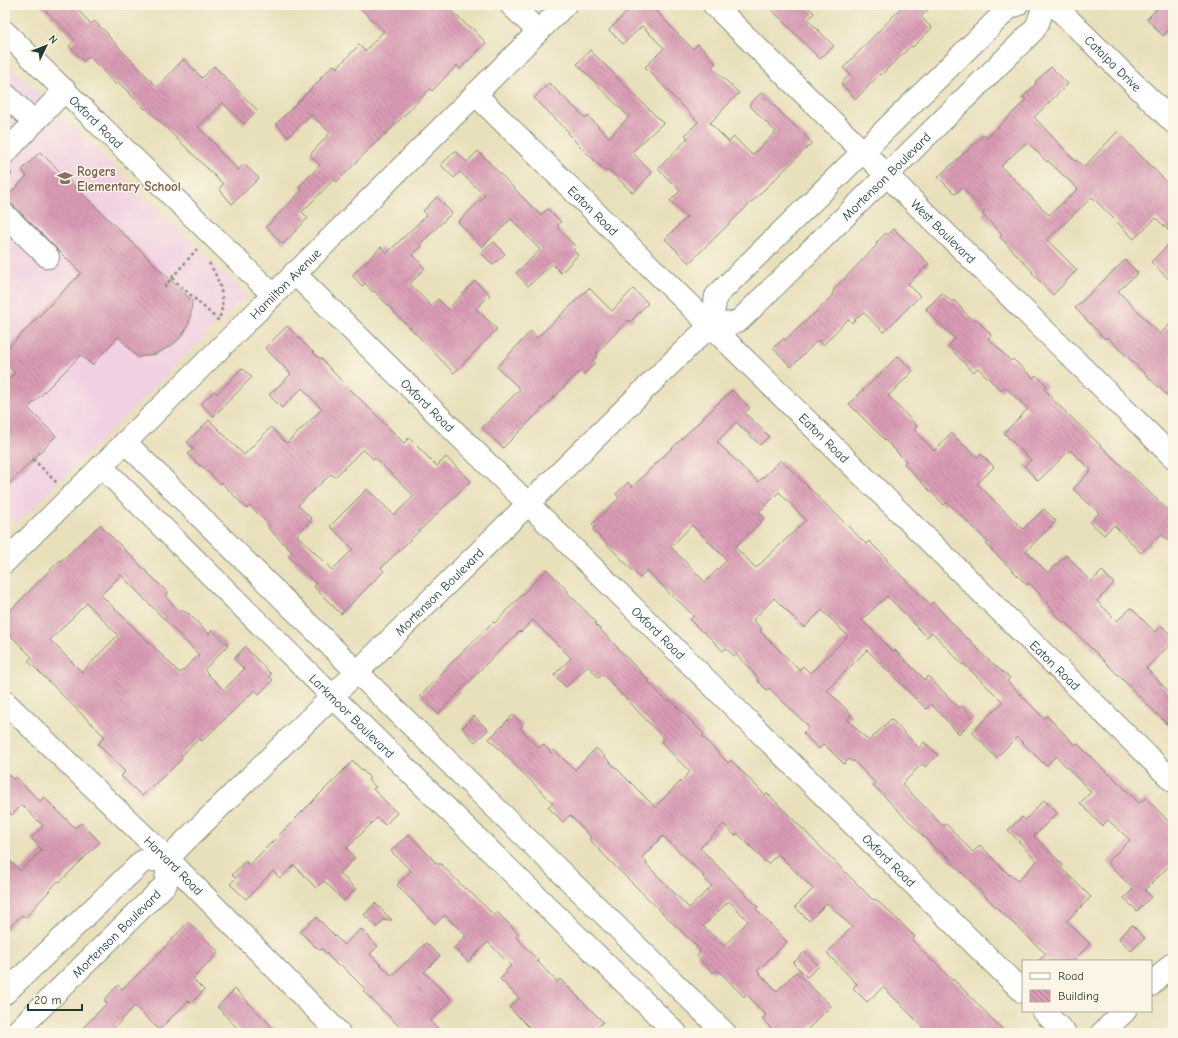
<svg xmlns="http://www.w3.org/2000/svg" width="1178" height="1038" viewBox="0 0 1178 1038" font-family="'Comic Neue',sans-serif">
<defs>
<pattern id="building-back-hatch" width="6" height="6" patternUnits="userSpaceOnUse"><rect width="6" height="6" fill="#da9bb5"/><path d="M-1 5l2 2M0 0l6 6M5-1l2 2" fill="none" stroke="#b08094"/></pattern>
</defs>
<rect width="100%" height="100%" fill="#fcf5e5"/>
<filter id="ink" filterUnits="userSpaceOnUse"><feTurbulence type="fractalNoise" baseFrequency=".025" numOctaves="2"/><feDisplacementMap in="SourceGraphic" scale="8" xChannelSelector="R" yChannelSelector="G"/><feConvolveMatrix kernelMatrix="1 2 1 2 8 2 1 2 1" color-interpolation-filters="sRGB"/></filter>
<filter id="wash" filterUnits="userSpaceOnUse"><feTurbulence type="fractalNoise" baseFrequency=".012" numOctaves="4" result="noise"/><feDisplacementMap in="SourceGraphic" scale="16" xChannelSelector="R" yChannelSelector="G"/><feGaussianBlur stdDeviation="0.9" result="paint"/><feColorMatrix in="noise" values="0 0 0 0 0 0 0 0 0 0 0 0 0 0 0 0 0 1.4 0 .05"/><feComposite in="paint" operator="in"/></filter>
<g filter="url(#wash)">
<rect width="100%" height="100%" fill="#e8e0bb"/>
<polygon fill="#f1d0e3" points="5,61 246,295 16,525 5,514"/>
<g id="blocks">
<g fill="url(#building-back-hatch)" fill-rule="evenodd">
<polygon points="40,5 73,5 91,24 94,21 109,35 108,36 157,87 184,59 202,78 214,66 257,110 244,124 223,103 198,127 218,147 216,148 238,170 244,164 259,178 232,204 219,189 223,184 146,108 145,109 118,82 116,85 89,56 84,61 69,46 75,40"/>
<polygon points="357,5 443,5 448,10 449,9 470,28 471,27 486,43 460,69 457,65 432,91 430,89 385,135 384,134 337,182 334,179 302,212 308,218 283,244 266,227 302,190 299,187 320,165 310,155 330,133 311,114 288,137 276,124 321,79 320,78 334,65 337,68 359,45 365,51 384,31"/>
<polygon points="634,5 650,5 693,49 698,44 716,63 712,67 739,93 710,123 729,142 734,137 752,155 776,132 749,105 761,93 812,143 689,263 665,239 687,217 670,201 680,191 658,169 688,138 685,135 698,122 645,67 664,48 642,26 623,44 609,30"/>
<polygon points="767,5 806,5 814,13 808,20 834,46 820,59"/>
<polygon points="904,5 933,5 921,17 932,28 913,47 911,46 881,75 880,74 856,99 841,84 850,74 843,68"/>
<polygon points="1161,5 1173,5 1173,26 1163,36 1147,19"/>
<polygon points="590,50 663,123 632,152 652,173 633,193 608,169 606,172 568,134 569,132 534,98 549,83 577,110 586,118 588,116 609,137 629,117 577,64"/>
<path d="M 1051,67 L 1068,84 L 1034,117 L 1075,161 L 1076,160 L 1084,167 L 1117,132 L 1173,188 L 1173,235 L 1156,218 L 1134,239 L 1092,197 L 1047,240 L 1077,270 L 1053,295 L 1032,273 L 1033,272 L 1000,237 L 1002,234 L 982,214 L 985,211 L 962,188 L 955,194 L 938,177 L 984,135 L 987,138 L 1026,100 L 1023,97 L 1036,84 L 1035,82 ZM 1027,142 L 1047,162 L 1048,161 L 1078,189 L 1049,215 L 1001,166 Z"/>
<polygon points="455,151 467,162 478,151 540,215 548,209 561,222 557,225 559,227 558,228 576,247 573,250 578,255 561,273 552,264 528,286 516,273 540,250 511,219 482,247 458,222 485,196 460,172 454,178 441,165"/>
<polygon points="40,152 192,301 191,312 189,322 185,331 179,339 172,345 156,354 138,357 118,337 92,365 81,355 28,408 56,436 5,488 5,383 15,373 5,363 5,351 81,273 14,206 8,203 5,203 5,199 27,176 22,170"/>
<polygon points="437,197 452,213 420,244 422,246 413,255 425,268 410,284 431,306 438,299 448,309 475,281 490,295 476,309 497,329 454,373 374,291 373,292 365,283 362,286 352,275 381,247 387,253 427,215 423,211"/>
<polygon points="894,229 929,264 908,284 920,296 884,332 863,312 852,323 848,319 823,345 818,340 791,367 773,348 783,339 785,340 818,310 832,296 834,289 877,245 876,243 886,233 888,235"/>
<polygon points="1173,240 1173,283 1151,262"/>
<polygon points="494,242 505,254 493,265 481,253"/>
<polygon points="1125,260 1138,273 1118,291 1160,334 1173,321 1173,401 1107,337 1105,339 1075,308"/>
<polygon points="589,288 612,311 633,289 648,303 630,322 628,320 596,354 598,355 592,361 595,363 584,374 581,370 503,448 482,428 520,389 497,367 531,331 537,338"/>
<polygon points="942,293 952,302 954,300 973,321 976,319 987,330 991,335 988,338 1011,361 1013,359 1033,378 1036,375 1047,386 1044,389 1049,394 1048,395 1173,515 1173,545 1161,534 1141,553 1114,525 1104,535 1090,522 1099,513 1073,489 1091,470 1070,450 1038,481 1024,466 1031,460 1004,433 1028,409 1005,387 1001,391 978,368 973,372 948,346 955,339 926,309"/>
<path d="M 287,326 L 319,358 L 320,357 L 333,372 L 404,443 L 409,438 L 437,466 L 446,457 L 471,481 L 381,568 L 384,571 L 341,614 L 314,587 L 317,584 L 288,556 L 292,552 L 268,528 L 270,526 L 250,506 L 247,509 L 221,482 L 220,484 L 201,465 L 200,466 L 188,454 L 193,449 L 187,442 L 209,420 L 244,455 L 271,427 L 286,443 L 288,442 L 322,409 L 302,388 L 282,408 L 269,395 L 291,374 L 265,348 ZM 363,449 L 373,459 L 375,458 L 414,496 L 394,515 L 367,489 L 330,526 L 353,549 L 332,570 L 297,535 L 312,519 L 298,505 L 331,474 L 335,477 Z"/>
<polygon points="898,356 913,371 888,396 917,426 914,430 934,451 951,433 978,458 981,454 994,467 977,484 1023,529 1044,509 1056,521 1026,551 1048,573 1066,555 1091,582 1102,571 1114,583 1097,601 1117,621 1131,608 1155,632 1162,626 1173,637 1173,642 1146,668 1173,696 1173,730 1064,621 1063,622 1053,612 1054,611 1049,606 1050,605 1029,583 1027,585 986,544 988,542 947,502 944,505 925,486 904,464 906,461 849,404"/>
<polygon points="242,368 252,377 214,416 201,404 214,391 217,394"/>
<path d="M 732,390 L 750,408 L 745,413 L 769,436 L 760,445 L 736,422 L 717,442 L 758,482 L 781,460 L 866,544 L 869,541 L 887,559 L 886,560 L 930,605 L 933,602 L 967,639 L 968,638 L 986,658 L 1010,678 L 1007,681 L 1044,718 L 1047,716 L 1075,745 L 1077,743 L 1109,775 L 1110,774 L 1139,803 L 1146,798 L 1173,826 L 1173,862 L 1145,890 L 1151,897 L 1137,911 L 1124,898 L 1133,889 L 1107,862 L 1130,840 L 1108,820 L 1102,826 L 1080,803 L 1091,792 L 1056,756 L 1046,766 L 1017,737 L 996,758 L 972,732 L 1003,702 L 964,664 L 963,665 L 932,632 L 927,637 L 887,596 L 862,620 L 893,652 L 895,650 L 925,680 L 928,676 L 959,708 L 962,706 L 974,719 L 959,734 L 931,704 L 926,709 L 867,650 L 827,690 L 852,715 L 847,719 L 869,741 L 891,719 L 919,748 L 924,742 L 938,755 L 925,767 L 922,764 L 902,784 L 943,826 L 946,824 L 973,852 L 980,845 L 1009,875 L 1010,874 L 1018,881 L 1037,861 L 1008,830 L 1022,817 L 1025,820 L 1044,800 L 1057,813 L 1034,836 L 1063,865 L 1061,868 L 1091,897 L 1067,921 L 1090,944 L 1073,961 L 1038,961 L 1046,954 L 998,909 L 941,851 L 940,853 L 873,785 L 875,783 L 853,760 L 852,762 L 849,759 L 844,764 L 824,744 L 819,749 L 803,733 L 809,727 L 769,688 L 767,690 L 757,680 L 758,678 L 736,654 L 734,656 L 726,648 L 723,651 L 703,631 L 702,632 L 690,620 L 694,616 L 673,596 L 672,596 L 647,570 L 640,578 L 593,530 L 595,527 L 592,524 L 619,498 L 616,494 L 628,482 L 632,487 ZM 779,492 L 806,520 L 756,568 L 735,547 L 765,518 L 759,512 ZM 692,525 L 727,560 L 705,582 L 671,547 ZM 774,598 L 804,628 L 822,610 L 848,636 L 810,673 L 803,666 L 799,670 L 760,631 L 762,629 L 753,620 Z"/>
<path d="M 100,525 L 168,593 L 165,596 L 176,608 L 189,614 L 209,634 L 212,630 L 228,645 L 204,670 L 224,690 L 244,669 L 234,659 L 245,647 L 271,674 L 269,676 L 273,680 L 259,694 L 255,690 L 202,741 L 199,739 L 180,757 L 182,759 L 142,796 L 121,776 L 125,772 L 98,744 L 105,737 L 28,661 L 32,657 L 5,630 L 5,616 L 60,560 L 61,561 ZM 121,575 L 199,655 L 180,673 L 101,595 ZM 87,603 L 118,635 L 82,672 L 50,640 Z"/>
<path d="M 547,569 L 568,591 L 567,592 L 596,622 L 595,624 L 648,680 L 647,681 L 668,702 L 670,700 L 704,734 L 702,736 L 728,763 L 731,760 L 765,795 L 767,793 L 873,900 L 875,899 L 898,920 L 915,937 L 912,940 L 933,962 L 934,961 L 952,980 L 953,979 L 1006,1033 L 929,1033 L 883,987 L 867,1002 L 853,988 L 857,984 L 827,953 L 852,927 L 827,903 L 809,921 L 795,907 L 813,889 L 778,854 L 768,864 L 737,833 L 735,836 L 724,824 L 700,848 L 758,907 L 756,909 L 787,942 L 757,971 L 777,991 L 796,972 L 831,1006 L 804,1033 L 776,1033 L 762,1019 L 766,1015 L 746,994 L 744,997 L 718,970 L 713,973 L 697,956 L 700,953 L 699,952 L 700,950 L 609,860 L 589,839 L 591,837 L 570,815 L 563,822 L 548,807 L 553,803 L 489,739 L 513,715 L 523,725 L 520,728 L 539,748 L 543,744 L 551,753 L 554,750 L 575,770 L 596,748 L 655,807 L 690,772 L 661,742 L 664,739 L 603,674 L 599,678 L 588,666 L 566,687 L 554,675 L 571,658 L 533,620 L 521,632 L 520,631 L 486,664 L 438,714 L 420,696 L 460,654 L 493,622 L 495,623 ZM 663,836 L 704,876 L 703,877 L 712,886 L 689,908 L 646,864 L 647,863 L 642,857 ZM 729,901 L 748,921 L 724,946 L 703,926 Z"/>
<polygon points="474,716 488,730 475,742 462,728"/>
<polygon points="353,761 370,778 368,780 376,787 373,789 397,813 385,825 377,818 347,848 355,858 339,873 356,889 344,901 324,881 316,888 294,865 280,878 273,871 246,899 230,884 236,878 232,875 245,861 249,865"/>
<polygon points="5,772 13,779 15,777 40,801 44,797 75,828 81,823 100,842 60,882 58,881 25,918 22,915 5,931 5,856 20,871 42,850 31,838 43,826 22,805 12,815 5,808"/>
<polygon points="409,834 438,865 440,863 465,889 466,888 494,915 497,912 519,934 516,937 538,960 537,961 557,982 560,979 603,1022 591,1033 535,1033 509,1007 519,998 500,979 507,972 506,970 511,966 488,942 468,962 454,948 466,936 445,915 435,924 397,885 411,871 391,851"/>
<polygon points="375,903 392,920 384,920 377,927 364,915"/>
<polygon points="316,917 344,945 361,929 378,946 370,954 392,976 426,943 440,956 424,972 452,1000 430,1021 443,1033 406,1033 363,991 365,989 341,965 339,967 322,949 320,950 315,946 300,932"/>
<polygon points="188,922 219,952 193,979 204,990 191,1003 188,1001 159,1030 135,1006 109,1033 78,1033 107,1003 104,1000 118,985 122,989 150,963"/>
<polygon points="1132,925 1145,938 1131,951 1119,938"/>
<polygon points="805,952 819,966 807,977 793,963"/>
<polygon points="235,989 278,1033 242,1033 217,1007"/>
</g>
</g>
</g>
<g filter="url(#ink)">
<use href="#blocks" fill-opacity="0" stroke="#848e78" stroke-width="1"/>
<g fill="none" stroke-linecap="round" stroke-linejoin="round">
<defs>
<g id="minor">
<polyline points="511,5 538,31"/>
<path id="s1" d="M 714,5 L 1173,457"/>
<path id="s2" d="M 1054,5 L 1173,122"/>
<path id="s3" d="M 5,32 L 273,295"/>
<polyline points="5,94 34,122"/>
<path id="s4" d="M 475,94 L 1173,781"/>
<polyline points="5,153 65,90"/>
<polyline points="5,215 48,257"/>
<path id="s5" d="M 294,273 L 1023,992"/>
<polyline points="711,326 716,296 1009,8 1017,5"/>
<polyline points="125,442 357,672 725,1033"/>
<path id="s6" d="M 101,466 L 332,696 L 676,1033"/>
<path id="s7" d="M 5,562 L 565,5"/>
<path id="s8" d="M 5,702 L 168,859 L 339,1033"/>
<polyline points="1151,985 1173,963"/>
<polyline points="5,993 143,861 168,859"/>
<polyline points="1043,1011 1065,1033"/>
<path id="s9" d="M 15,1033 L 166,884 L 168,859 L 179,847 L 697,338 L 711,326 L 733,323 L 740,320 L 1034,30 L 1038,23 L 1044,5"/>
<polyline points="1102,1033 1125,1011"/>
</g>
</defs>
<use href="#minor" stroke="#848e78" stroke-width="24"/>
<g stroke="#848e78" stroke-width="2.5" stroke-dasharray="3 3" stroke-linecap="butt">
<polyline points="5,179 13,172"/>
<path d="M 209,263 C 219,278 228,303 218,320"/>
<polyline points="172,278 219,321"/>
<polyline points="164,287 197,249"/>
<polyline points="33,459 57,483"/>
</g>
<use href="#minor" stroke="#fff" stroke-width="22"/>
</g>
</g>
<defs>
<symbol id="school-bare" viewBox="-9 -9 18 18"><path d="M0-5L7-2L0 1L-7-2ZM-4 1L0 2.5L4 1V4Q0 6-4 4Z" fill="#8d6e63" stroke="#fcf5e5" stroke-width="2.5" paint-order="stroke"/></symbol>
</defs>
<g fill-rule="evenodd">
<use href="#school-bare" x="54" y="167" width="22" height="22"/>
</g>
<g text-anchor="middle" stroke-width="3" stroke-linejoin="round" paint-order="stroke">
<g font-size="13" fill="#1f3d34" stroke="#fcf5e5">
<text dy="5" stroke="none"><textPath href="#s2" startOffset="83">Catalpa Drive</textPath></text>
<text dy="5" stroke="none"><textPath href="#s3" startOffset="128">Oxford Road</textPath></text>
<text dy="5" stroke="none"><textPath href="#s9" startOffset="1233">Mortenson Boulevard</textPath></text>
<text dy="5" stroke="none"><textPath href="#s4" startOffset="166">Eaton Road</textPath></text>
<text dy="5" stroke="none"><textPath href="#s1" startOffset="322">West Boulevard</textPath></text>
<text dy="5" stroke="none"><textPath href="#s7" startOffset="395">Hamilton Avenue</textPath></text>
<text dy="5" stroke="none"><textPath href="#s5" startOffset="188">Oxford Road</textPath></text>
<text dy="5" stroke="none"><textPath href="#s4" startOffset="490">Eaton Road</textPath></text>
<text dy="5" stroke="none"><textPath href="#s9" startOffset="618">Mortenson Boulevard</textPath></text>
<text dy="5" stroke="none"><textPath href="#s5" startOffset="512">Oxford Road</textPath></text>
<text dy="5" stroke="none"><textPath href="#s4" startOffset="814">Eaton Road</textPath></text>
<text dy="5" stroke="none"><textPath href="#s6" startOffset="354">Larkmoor Boulevard</textPath></text>
<text dy="5" stroke="none"><textPath href="#s5" startOffset="836">Oxford Road</textPath></text>
<text dy="5" stroke="none"><textPath href="#s8" startOffset="235">Harvard Road</textPath></text>
<text dy="5" stroke="none"><textPath href="#s9" startOffset="142">Mortenson Boulevard</textPath></text>
</g>
<g font-size="13" font-weight="bold" fill="#785e54" stroke="#fcf5e5" text-anchor="start">
<text x="77" y="176">Rogers<tspan x="77" dy="15">Elementary School</tspan></text>
</g>
</g>
<rect width="1178" height="1038" fill="none" stroke="#fcf5e5" stroke-width="20"/>
<rect x="1022" y="960" width="130" height="52" fill="#fcf5e5" stroke="#a4ab9e"/>
<rect x="1030" y="973" width="20" height="6" fill="#ffffff" stroke="#a4ab9e"/>
<text x="1058" y="980" font-size="12" fill="#1f3d34">Road</text>
<rect x="1030" y="990" width="20" height="12" fill="url(#building-back-hatch)" stroke="#a4ab9e"/>
<text x="1058" y="1000" font-size="12" fill="#1f3d34">Building</text>
<g transform="translate(46 46) rotate(47)" stroke="#fcf5e5" stroke-width="3" paint-order="stroke">
<path d="M0-3L7 15L0 10L-7 15Z" fill="#1f3d34"/>
<text y="-6" font-size="11" font-weight="bold" text-anchor="middle" fill="#1f3d34">N</text>
</g>
<path d="M28 1004v6h54v-6" fill="none" stroke="#1f3d34" stroke-width="2"/>
<text x="34" y="1004" font-size="12" fill="#1f3d34" stroke="#fcf5e5" stroke-width="3" paint-order="stroke">20 m</text>
</svg>
